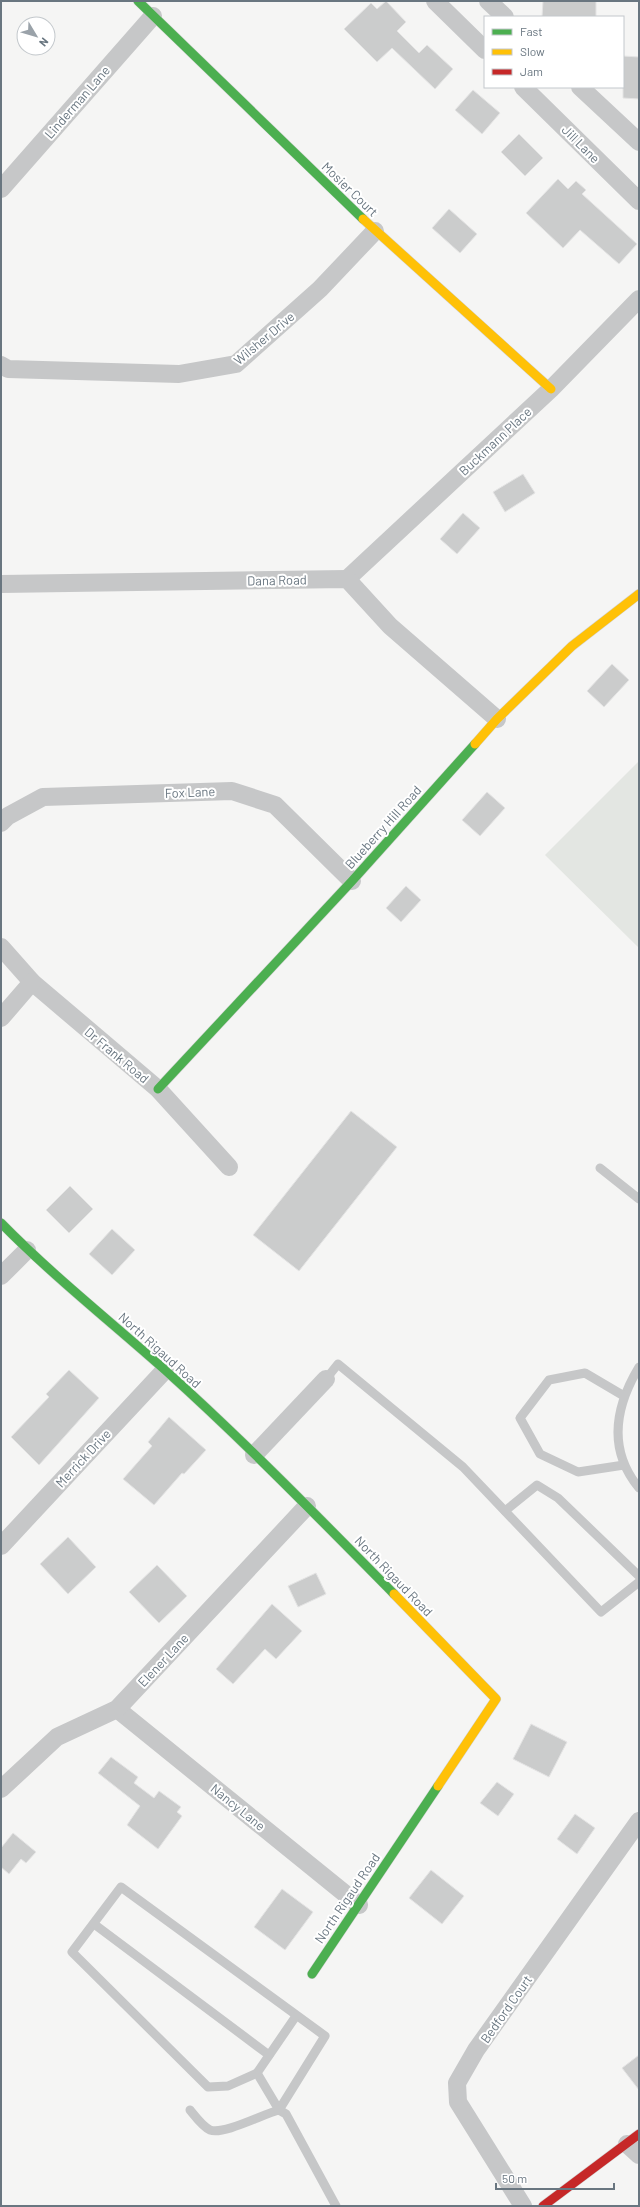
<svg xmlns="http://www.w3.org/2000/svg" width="640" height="2207" viewBox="0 0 640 2207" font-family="Barlow,sans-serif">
<rect width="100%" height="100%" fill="#f5f5f4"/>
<polygon fill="#e3e6e2" points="639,761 639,948 545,855"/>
<g fill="#cbcccc" stroke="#e4e4e4">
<polygon points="386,1 406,22 397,31 419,53 427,45 453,69 435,89 392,48 377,62 344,29 371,3 377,9"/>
<polygon points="543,1 596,1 596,17 542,17"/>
<polygon points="623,56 639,57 639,99 623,98"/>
<polygon points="473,90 500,113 482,134 455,110"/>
<polygon points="519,134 543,158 525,176 501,152"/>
<polygon points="558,179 568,189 576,181 586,190 582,194 637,244 619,264 580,230 563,248 526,213"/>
<polygon points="449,209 477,234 460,253 432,228"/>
<polygon points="523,474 535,493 505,512 493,492"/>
<polygon points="463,513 480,528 457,554 440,539"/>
<polygon points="612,664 629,680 604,707 587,691"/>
<polygon points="487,792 505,808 480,836 462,820"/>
<polygon points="406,886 421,900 401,922 386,908"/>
<polygon points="351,1111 397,1147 299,1271 253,1235"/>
<polygon points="70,1186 93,1209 69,1233 46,1210"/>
<polygon points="112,1229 135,1250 112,1275 89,1254"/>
<polygon points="69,1370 99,1398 39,1465 11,1437 49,1397 46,1394"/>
<polygon points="169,1417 206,1450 184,1474 182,1473 154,1505 123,1479 152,1446 148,1442"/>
<polygon points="68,1537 96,1567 68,1594 40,1564"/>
<polygon points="157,1565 187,1596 159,1623 129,1592"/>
<polygon points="316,1573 326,1594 298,1607 288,1586"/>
<polygon points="272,1604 302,1631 276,1659 265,1649 233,1684 216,1669"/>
<polygon points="531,1724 567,1742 549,1777 513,1759"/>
<polygon points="111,1757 138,1777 134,1783 154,1798 159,1791 181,1807 177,1812 182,1816 158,1849 127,1825 140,1806 98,1773"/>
<polygon points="497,1782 514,1794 498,1816 480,1803"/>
<polygon points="575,1814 595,1828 577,1854 557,1839"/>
<polygon points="13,1833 36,1852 26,1863 21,1859 9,1874 1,1867 1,1848"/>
<polygon points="431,1870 464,1896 442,1924 409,1898"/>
<polygon points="282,1889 313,1912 285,1950 254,1927"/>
<polygon points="639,2055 639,2090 622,2068"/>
</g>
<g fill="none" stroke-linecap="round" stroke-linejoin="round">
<defs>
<g id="fast">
<polyline points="138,1 363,219"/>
<polyline points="158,1089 352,881 475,744"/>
<path d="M 1,1223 C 53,1276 110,1321 165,1370 C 244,1441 319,1518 394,1594"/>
<polyline points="312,1974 438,1786"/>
</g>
<g id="slow">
<polyline points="363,219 551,389"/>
<polyline points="475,744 497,719 572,646 639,594"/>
<polyline points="394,1594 496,1699 438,1786"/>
</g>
<polyline id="jam" points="543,2206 639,2134"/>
</defs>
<use href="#fast" stroke="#d1d2d2" stroke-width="10"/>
<use href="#slow" stroke="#d1d2d2" stroke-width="10"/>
<use href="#jam" stroke="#d1d2d2" stroke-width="10"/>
<g stroke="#c6c7c8" stroke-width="9">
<polyline points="600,1168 639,1199"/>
<path d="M 639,1367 C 615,1407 607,1449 639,1488"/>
<polyline points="326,1379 338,1364 463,1467 601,1612 639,1582"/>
<polyline points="624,1396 585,1373 549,1380 520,1418 540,1454 578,1472 624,1465"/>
<polyline points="505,1511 537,1485 558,1498 639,1576"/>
<polygon points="121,1887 325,2036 279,2110 257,2073 228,2086 208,2087 72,1952"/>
<polyline points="94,1924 269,2055"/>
<polyline points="257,2073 296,2016"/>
<path d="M 190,2110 C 195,2116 202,2126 210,2130 C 224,2135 263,2114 279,2110 L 286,2114 L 336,2206"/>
</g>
<g stroke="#c6c7c8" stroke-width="18">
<polyline points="435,1 485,50"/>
<polyline points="488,1 505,17"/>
<polyline points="523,87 639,201"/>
<polyline points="580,87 639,142"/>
<polyline points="1,189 153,16"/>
<polyline points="1,365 8,369 179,374 236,364 320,289 375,231"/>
<polyline points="347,579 551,389 639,299"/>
<polyline points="1,584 347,579 390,626 497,719"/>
<polyline points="1,823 8,816 43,797 232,791 275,805 352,881"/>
<polyline points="1,947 32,982 158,1089 229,1167"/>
<polyline points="1,1018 32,982"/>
<polyline points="1,1276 27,1250"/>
<polyline points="254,1455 326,1379"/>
<polyline points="1,1546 165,1370"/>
<polyline points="117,1709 359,1905"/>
<polyline points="1,1789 57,1737 117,1709 307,1506"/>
<polyline points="627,2144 639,2155"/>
<polyline points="523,2206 458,2102 457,2083 476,2050 639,1821"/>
</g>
<use href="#fast" stroke="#4caf50" stroke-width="9"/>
<use href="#slow" stroke="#ffc107" stroke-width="9"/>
<use href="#jam" stroke="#c62828" stroke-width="9"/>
</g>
<g text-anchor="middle" stroke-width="4" stroke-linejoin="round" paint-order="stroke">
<g font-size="13" fill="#697680" stroke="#fff">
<text transform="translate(77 102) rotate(-49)" y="5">Linderman Lane</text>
<text transform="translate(581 144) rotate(45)" y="5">Jill Lane</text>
<text transform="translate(350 189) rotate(44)" y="5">Mosier Court</text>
<text transform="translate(264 338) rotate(-40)" y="5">Wilsher Drive</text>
<text transform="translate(495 441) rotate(-43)" y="5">Buckmann Place</text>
<text transform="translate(277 580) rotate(-1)" y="5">Dana Road</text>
<text transform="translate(190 792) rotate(-2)" y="5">Fox Lane</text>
<text transform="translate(383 827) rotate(-48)" y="5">Blueberry Hill Road</text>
<text transform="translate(117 1055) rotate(40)" y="5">Dr Frank Road</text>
<text transform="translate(160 1350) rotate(42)" y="5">North Rigaud Road</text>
<text transform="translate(83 1458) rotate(-47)" y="5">Merrick Drive</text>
<text transform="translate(394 1576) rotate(46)" y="5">North Rigaud Road</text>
<text transform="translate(163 1660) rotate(-47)" y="5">Elener Lane</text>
<text transform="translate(238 1807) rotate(39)" y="5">Nancy Lane</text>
<text transform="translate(347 1898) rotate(-56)" y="5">North Rigaud Road</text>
<text transform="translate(506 2009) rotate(-55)" y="5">Bedford Court</text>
</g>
</g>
<rect width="640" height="2207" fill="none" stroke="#697680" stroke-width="4"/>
<rect x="484" y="16" width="140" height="72" fill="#ffffff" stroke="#c3c8cc"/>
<rect x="492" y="29" width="20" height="6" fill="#4caf50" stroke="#c3c8cc"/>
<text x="520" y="36" font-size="12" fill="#697680">Fast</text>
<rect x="492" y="49" width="20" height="6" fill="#ffc107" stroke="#c3c8cc"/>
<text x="520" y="56" font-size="12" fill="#697680">Slow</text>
<rect x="492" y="69" width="20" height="6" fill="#c62828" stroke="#c3c8cc"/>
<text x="520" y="76" font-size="12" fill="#697680">Jam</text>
<g transform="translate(36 36) rotate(128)"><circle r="19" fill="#ffffff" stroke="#c3c8cc"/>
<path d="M0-3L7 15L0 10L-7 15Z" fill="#9aa2a9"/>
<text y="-6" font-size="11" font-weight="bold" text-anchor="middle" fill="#697680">N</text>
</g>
<path d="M496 2183v6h118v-6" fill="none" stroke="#697680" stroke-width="2"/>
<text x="502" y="2183" font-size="12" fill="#697680" stroke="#ffffff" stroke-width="3" paint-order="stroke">50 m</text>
</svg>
